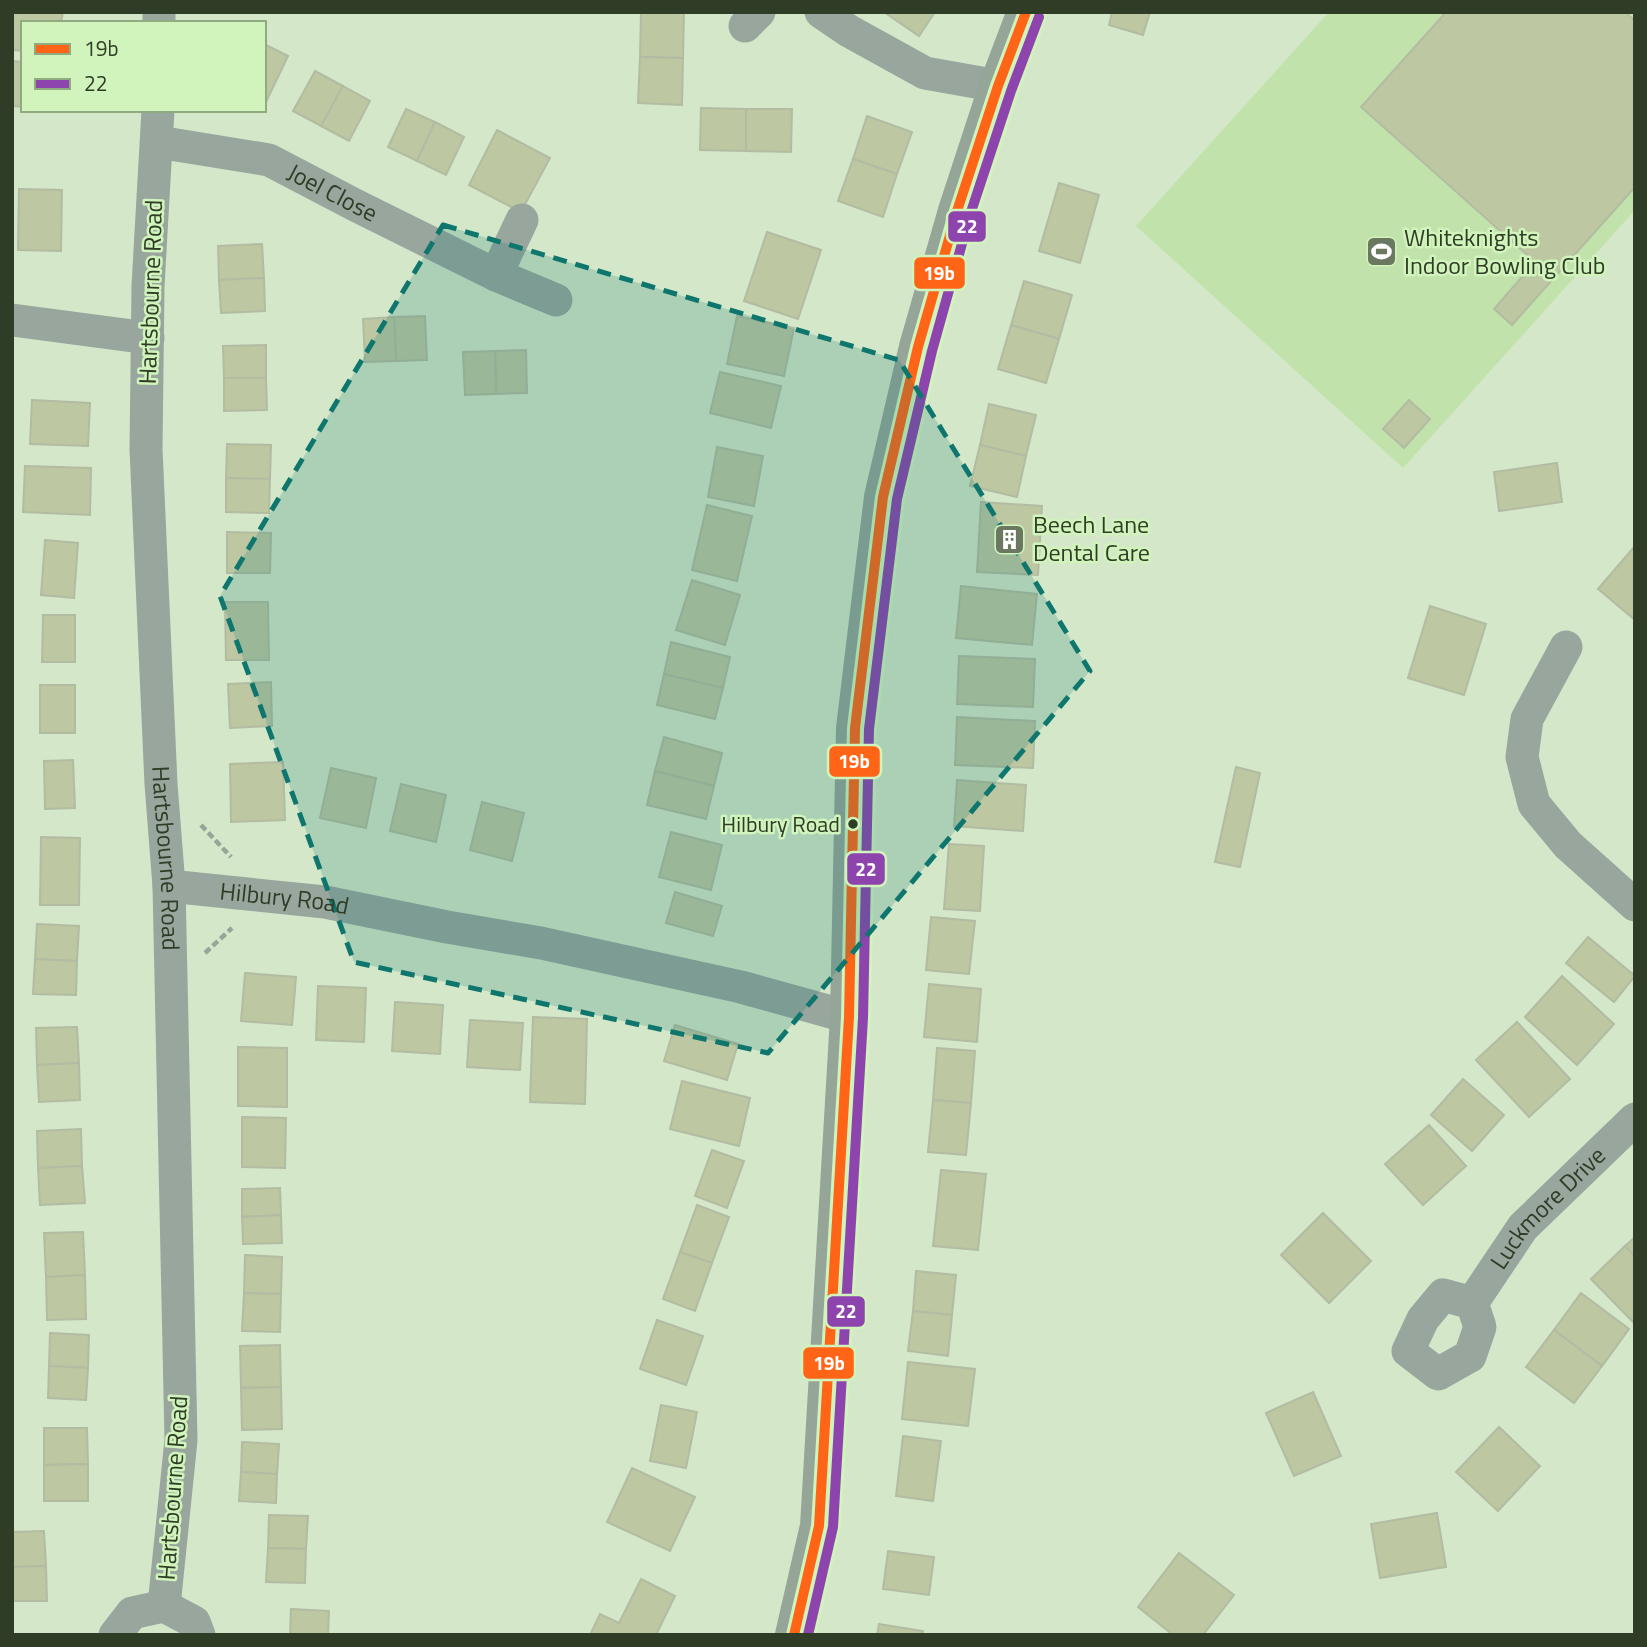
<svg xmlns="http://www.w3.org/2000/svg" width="1647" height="1647" viewBox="0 0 1647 1647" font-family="'Titillium Web',sans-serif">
<rect width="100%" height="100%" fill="#d4e7c8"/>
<polygon fill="#c1e3ab" points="1329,12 1635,12 1635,210 1403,468 1136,226"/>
<g fill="#bdc7a2" stroke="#b2bca2" stroke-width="2">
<polygon points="12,12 63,12 61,23 23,23 23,51 12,50"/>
<polygon points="641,12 684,12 683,58 640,57"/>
<polygon points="884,12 935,12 919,36"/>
<polygon points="1112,12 1150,12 1143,35 1109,25"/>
<polygon points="1446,12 1625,12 1635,21 1635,187 1512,325 1494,309 1535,262 1361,107"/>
<polygon points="264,44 288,56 266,102 264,102"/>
<polygon points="640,57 683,58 682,105 638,103"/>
<polygon points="12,61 23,62 23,107 12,106"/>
<polygon points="315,71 343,86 321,126 293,111"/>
<polygon points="343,86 370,101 349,141 321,126"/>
<polygon points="701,108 746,109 746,151 700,150"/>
<polygon points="406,109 435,122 417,161 388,147"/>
<polygon points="746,109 792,109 791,152 746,151"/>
<polygon points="867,116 912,132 897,174 853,159"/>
<polygon points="435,122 464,137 446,175 417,161"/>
<polygon points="497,130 550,158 521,212 469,185"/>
<polygon points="853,159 897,174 883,217 838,201"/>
<polygon points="1059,183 1099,195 1080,263 1039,251"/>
<polygon points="19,189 62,190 61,251 18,250"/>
<polygon points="767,232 821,250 798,319 744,301"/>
<polygon points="262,244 264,278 219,280 218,246"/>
<polygon points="264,278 265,311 221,313 219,280"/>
<polygon points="1024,281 1072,295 1059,339 1011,325"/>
<polygon points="425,316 427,360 396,361 394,317"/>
<polygon points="737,316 794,328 784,376 727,364"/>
<polygon points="394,317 396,361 365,362 363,319"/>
<polygon points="1011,325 1059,339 1046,383 998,369"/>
<polygon points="266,345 266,378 224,378 223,346"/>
<polygon points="526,350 527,393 496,394 495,351"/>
<polygon points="495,351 496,394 465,395 463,352"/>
<polygon points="720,372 781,386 771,428 710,413"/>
<polygon points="224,378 266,378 267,410 224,411"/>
<polygon points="32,400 90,403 88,446 30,444"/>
<polygon points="1409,400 1430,419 1404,448 1383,429"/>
<polygon points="989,404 1036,415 1026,456 980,445"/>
<polygon points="227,444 271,445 270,479 226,478"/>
<polygon points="980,445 1026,456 1017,497 970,486"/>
<polygon points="717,447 763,456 754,506 708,497"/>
<polygon points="1557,463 1562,502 1499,511 1494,472"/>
<polygon points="25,466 91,468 90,515 23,512"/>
<polygon points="226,478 270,479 269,513 226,512"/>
<polygon points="981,502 1042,506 1038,575 977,572"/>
<polygon points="707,505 752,516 737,581 692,570"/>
<polygon points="227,532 271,533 270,573 227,573"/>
<polygon points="45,540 78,543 74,598 41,595"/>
<polygon points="1635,546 1635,620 1598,589"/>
<polygon points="692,580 740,595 725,645 676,630"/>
<polygon points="961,586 1037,594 1032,645 956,638"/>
<polygon points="225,602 268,602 269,660 226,660"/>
<polygon points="1430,606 1486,624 1464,695 1408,678"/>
<polygon points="43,615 75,615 75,662 42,662"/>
<polygon points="671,642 730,657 723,688 664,674"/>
<polygon points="959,656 1035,659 1033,707 957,704"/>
<polygon points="664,674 723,688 715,719 657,705"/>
<polygon points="271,682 272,726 230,728 228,684"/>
<rect x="40" y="685" width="35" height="48"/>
<polygon points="957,717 1035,721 1033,768 955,765"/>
<polygon points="664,737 722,753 714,786 655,771"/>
<polygon points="73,760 75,808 45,809 44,761"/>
<polygon points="283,762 285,820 231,822 230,764"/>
<polygon points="1236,767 1260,773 1240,867 1215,862"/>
<polygon points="331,768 376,778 366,828 320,818"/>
<polygon points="655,771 714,786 706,819 647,805"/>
<polygon points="957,780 1026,785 1023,831 954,826"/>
<polygon points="401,784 446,795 436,842 390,831"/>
<polygon points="482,802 524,813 512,861 470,850"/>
<polygon points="671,832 722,845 711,890 659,877"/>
<polygon points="41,837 80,838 79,905 40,905"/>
<polygon points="949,844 984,846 980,911 944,909"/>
<polygon points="675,892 722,906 713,936 666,923"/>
<polygon points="931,917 975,921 969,974 926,970"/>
<polygon points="37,924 79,926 77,961 35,959"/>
<polygon points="1588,937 1635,976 1614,1002 1566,963"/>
<polygon points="35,959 77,961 76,995 33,994"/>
<polygon points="245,973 296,977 292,1025 241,1021"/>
<polygon points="1562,976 1614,1024 1577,1065 1525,1017"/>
<polygon points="929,984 981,989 977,1042 924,1037"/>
<polygon points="318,986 366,988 364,1042 316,1040"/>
<polygon points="395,1002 443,1005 440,1054 392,1051"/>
<polygon points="533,1017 587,1019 585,1104 530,1102"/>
<polygon points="470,1020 523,1023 520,1070 467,1067"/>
<polygon points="1517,1022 1570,1079 1529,1117 1476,1060"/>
<polygon points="675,1025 738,1044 727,1080 664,1061"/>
<polygon points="77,1027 79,1063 37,1065 36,1028"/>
<polygon points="238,1047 287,1048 287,1107 238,1106"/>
<polygon points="937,1048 975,1051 971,1103 933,1100"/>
<polygon points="79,1063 80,1100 39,1102 37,1065"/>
<polygon points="1463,1079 1504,1115 1472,1151 1431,1115"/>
<polygon points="682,1081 750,1098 739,1146 670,1129"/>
<polygon points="933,1100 971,1103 966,1155 928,1152"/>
<polygon points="242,1117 286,1118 285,1168 242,1167"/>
<polygon points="1429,1125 1466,1166 1423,1205 1385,1164"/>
<polygon points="81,1129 82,1166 38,1168 37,1131"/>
<polygon points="712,1150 744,1161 727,1208 695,1196"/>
<polygon points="82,1166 85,1203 40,1205 38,1168"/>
<polygon points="941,1170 986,1174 978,1250 933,1246"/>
<polygon points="280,1188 281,1215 242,1217 242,1189"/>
<polygon points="697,1205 729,1217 712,1263 680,1252"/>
<polygon points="1323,1213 1371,1261 1329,1303 1281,1255"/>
<polygon points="281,1215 282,1243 243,1244 242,1217"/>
<polygon points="83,1232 85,1275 46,1277 44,1233"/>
<polygon points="1635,1237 1635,1256 1625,1246"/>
<polygon points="1625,1246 1635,1256 1635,1324 1591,1279"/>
<polygon points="680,1252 712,1263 695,1311 663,1299"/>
<polygon points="245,1255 282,1257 281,1294 244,1293"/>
<polygon points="916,1271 956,1275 952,1315 913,1311"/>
<polygon points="85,1275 86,1319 47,1320 46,1277"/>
<polygon points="244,1293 281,1294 280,1332 242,1331"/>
<polygon points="1581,1293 1629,1329 1602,1366 1554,1330"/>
<polygon points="913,1311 952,1315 948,1356 908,1351"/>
<polygon points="657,1320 703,1336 686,1385 640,1369"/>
<polygon points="1554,1330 1602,1366 1574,1403 1526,1367"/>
<polygon points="50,1333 89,1335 88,1368 49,1366"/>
<polygon points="280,1345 281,1387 241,1388 240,1346"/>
<polygon points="908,1362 975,1369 968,1426 902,1419"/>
<polygon points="49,1366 88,1368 86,1400 48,1398"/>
<polygon points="281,1387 282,1429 242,1430 241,1388"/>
<polygon points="1313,1392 1341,1456 1294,1476 1266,1413"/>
<polygon points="661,1405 697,1412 686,1468 650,1461"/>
<polygon points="1499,1427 1540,1466 1498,1511 1456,1472"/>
<polygon points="44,1428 87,1428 88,1464 44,1465"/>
<polygon points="903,1436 941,1441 933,1501 896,1496"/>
<polygon points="242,1442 279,1444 277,1474 241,1472"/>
<polygon points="88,1464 88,1501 44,1501 44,1465"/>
<polygon points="632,1468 695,1497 670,1551 607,1522"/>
<polygon points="241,1472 277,1474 276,1503 239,1501"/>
<polygon points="1437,1513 1446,1567 1380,1578 1371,1524"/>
<polygon points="269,1515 308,1516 306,1549 268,1548"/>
<polygon points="44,1531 46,1566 12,1567 12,1532"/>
<polygon points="268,1548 306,1549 305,1583 266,1582"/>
<polygon points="888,1551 934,1557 929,1595 883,1589"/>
<polygon points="1179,1553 1234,1595 1203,1635 1173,1635 1138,1607"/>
<polygon points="46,1566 47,1601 12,1601 12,1567"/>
<polygon points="641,1579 675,1596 656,1635 590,1635 600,1614 619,1623"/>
<polygon points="291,1609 329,1611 328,1635 290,1635"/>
<polygon points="879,1624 923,1631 922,1635 877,1635"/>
</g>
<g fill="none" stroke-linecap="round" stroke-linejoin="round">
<g stroke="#98a598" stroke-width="4.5" stroke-dasharray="7 3.5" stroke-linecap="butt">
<polyline points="201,825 231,857"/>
<polyline points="205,953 232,928"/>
</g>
<g stroke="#98a69e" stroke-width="33">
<polyline points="159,12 159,23"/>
<polyline points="821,12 849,31 925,73 998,86"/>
<polyline points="745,26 759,12"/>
<path id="s1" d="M 158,110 L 148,286 L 146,449 L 161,784 L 169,886 L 181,1440 L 164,1606"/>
<path id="s2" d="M 158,142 L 269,160 L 355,205 L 496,275 L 556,300"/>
<polyline points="496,275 522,220"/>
<polyline points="12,320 148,338"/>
<polyline points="1566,647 1527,719 1522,757 1534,804 1568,845 1635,905"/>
<path id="s3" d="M 169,886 L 325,902 L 447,927 L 541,943 L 741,987 L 849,1017"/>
<polygon points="1443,1295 1472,1303 1480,1327 1470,1356 1438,1374 1408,1351 1423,1319"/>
<path id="s4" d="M 1472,1303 L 1523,1227 L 1635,1119"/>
<polyline points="115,1635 132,1613 164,1606 194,1622 199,1635"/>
</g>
<polyline stroke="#95a699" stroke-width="38" points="794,1635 819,1526 849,1017 855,728 883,497 918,347 957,211 998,86 1026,12"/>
<defs>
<polyline id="bus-1" points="794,1635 819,1526 849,1017 855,728 883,497 918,347 957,211 998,86 1026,12"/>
<polyline id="bus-2" points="808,1635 833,1527 863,1018 869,729 897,499 932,351 970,215 1011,91 1039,17"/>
</defs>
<use href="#bus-1" stroke="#d0f4bb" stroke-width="16"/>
<use href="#bus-2" stroke="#d0f4bb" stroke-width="16"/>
<use href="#bus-1" stroke="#ff6417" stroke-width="10"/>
<use href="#bus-2" stroke="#8e44ad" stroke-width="10"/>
</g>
<path fill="#0f766e" fill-opacity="0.2" stroke="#0f766e" stroke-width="5" stroke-dasharray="14 9" stroke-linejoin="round" d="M 443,225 L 899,360 L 1090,671 L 768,1053 L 354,962 L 220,596 Z"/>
<defs>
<symbol id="stadium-square" viewBox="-11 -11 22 22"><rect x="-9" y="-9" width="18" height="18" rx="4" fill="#69785f" stroke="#d0f4bb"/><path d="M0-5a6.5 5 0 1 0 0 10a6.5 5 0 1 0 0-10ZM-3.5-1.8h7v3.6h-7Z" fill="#fff"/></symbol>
<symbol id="building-square" viewBox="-11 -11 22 22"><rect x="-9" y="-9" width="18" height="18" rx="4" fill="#69785f" stroke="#d0f4bb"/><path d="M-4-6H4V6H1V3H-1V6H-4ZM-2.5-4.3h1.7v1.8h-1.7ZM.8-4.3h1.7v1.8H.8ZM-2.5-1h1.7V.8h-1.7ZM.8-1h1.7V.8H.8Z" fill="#fff"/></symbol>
</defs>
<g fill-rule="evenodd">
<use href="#stadium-square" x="1364" y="234" width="35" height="35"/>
<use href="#building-square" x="992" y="522" width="35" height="35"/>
</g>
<circle fill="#2f3d26" stroke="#d0f4bb" stroke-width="2.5" cx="853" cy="824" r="6"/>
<g text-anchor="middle" stroke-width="5" stroke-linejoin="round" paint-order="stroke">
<g font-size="22" fill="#2f3d26" stroke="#d0f4bb" text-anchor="end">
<text x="840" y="832">Hilbury Road</text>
</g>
<g font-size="24" fill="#2f3d26" stroke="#d0f4bb">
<text dy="8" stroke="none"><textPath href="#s2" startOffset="184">Joel Close</textPath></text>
<text transform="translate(151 292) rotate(-88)" y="8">Hartsbourne Road</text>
<text dy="8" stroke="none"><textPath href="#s1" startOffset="749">Hartsbourne Road</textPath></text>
<text dy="8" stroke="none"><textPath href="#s3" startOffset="116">Hilbury Road</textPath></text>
<text dy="8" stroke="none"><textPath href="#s4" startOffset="122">Luckmore Drive</textPath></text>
<text transform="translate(173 1488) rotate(-86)" y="8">Hartsbourne Road</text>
</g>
<g font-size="24" fill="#2f3d26" stroke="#d0f4bb" text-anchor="start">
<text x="1404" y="246">Whiteknights<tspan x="1404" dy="28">Indoor Bowling Club</tspan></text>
<text x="1033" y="533">Beech Lane<tspan x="1033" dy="28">Dental Care</tspan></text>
</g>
</g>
<g stroke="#d0f4bb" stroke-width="2.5">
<rect x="947" y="210" width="40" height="33" rx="7" fill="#8e44ad"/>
<rect x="913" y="256" width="53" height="34" rx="7" fill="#ff6417"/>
<rect x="828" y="745" width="53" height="33" rx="7" fill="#ff6417"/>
<rect x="846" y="852" width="40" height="34" rx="7" fill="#8e44ad"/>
<rect x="826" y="1295" width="40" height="33" rx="7" fill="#8e44ad"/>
<rect x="802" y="1346" width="53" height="34" rx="7" fill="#ff6417"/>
</g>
<g font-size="19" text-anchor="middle" font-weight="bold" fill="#fff">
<text x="967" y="233">22</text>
<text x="939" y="280">19b</text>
<text x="854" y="768">19b</text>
<text x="866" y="876">22</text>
<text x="846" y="1318">22</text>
<text x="829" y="1370">19b</text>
</g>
<rect width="1647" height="1647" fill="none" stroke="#2f3d26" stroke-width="28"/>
<rect x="21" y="21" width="245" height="91" fill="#d0f4bb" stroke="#90ab7f" stroke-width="2"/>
<rect x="35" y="44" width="35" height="10" fill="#ff6417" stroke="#90ab7f" stroke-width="2"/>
<text x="84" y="56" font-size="21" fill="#2f3d26">19b</text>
<rect x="35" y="79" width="35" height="10" fill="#8e44ad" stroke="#90ab7f" stroke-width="2"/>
<text x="84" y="91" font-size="21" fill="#2f3d26">22</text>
</svg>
